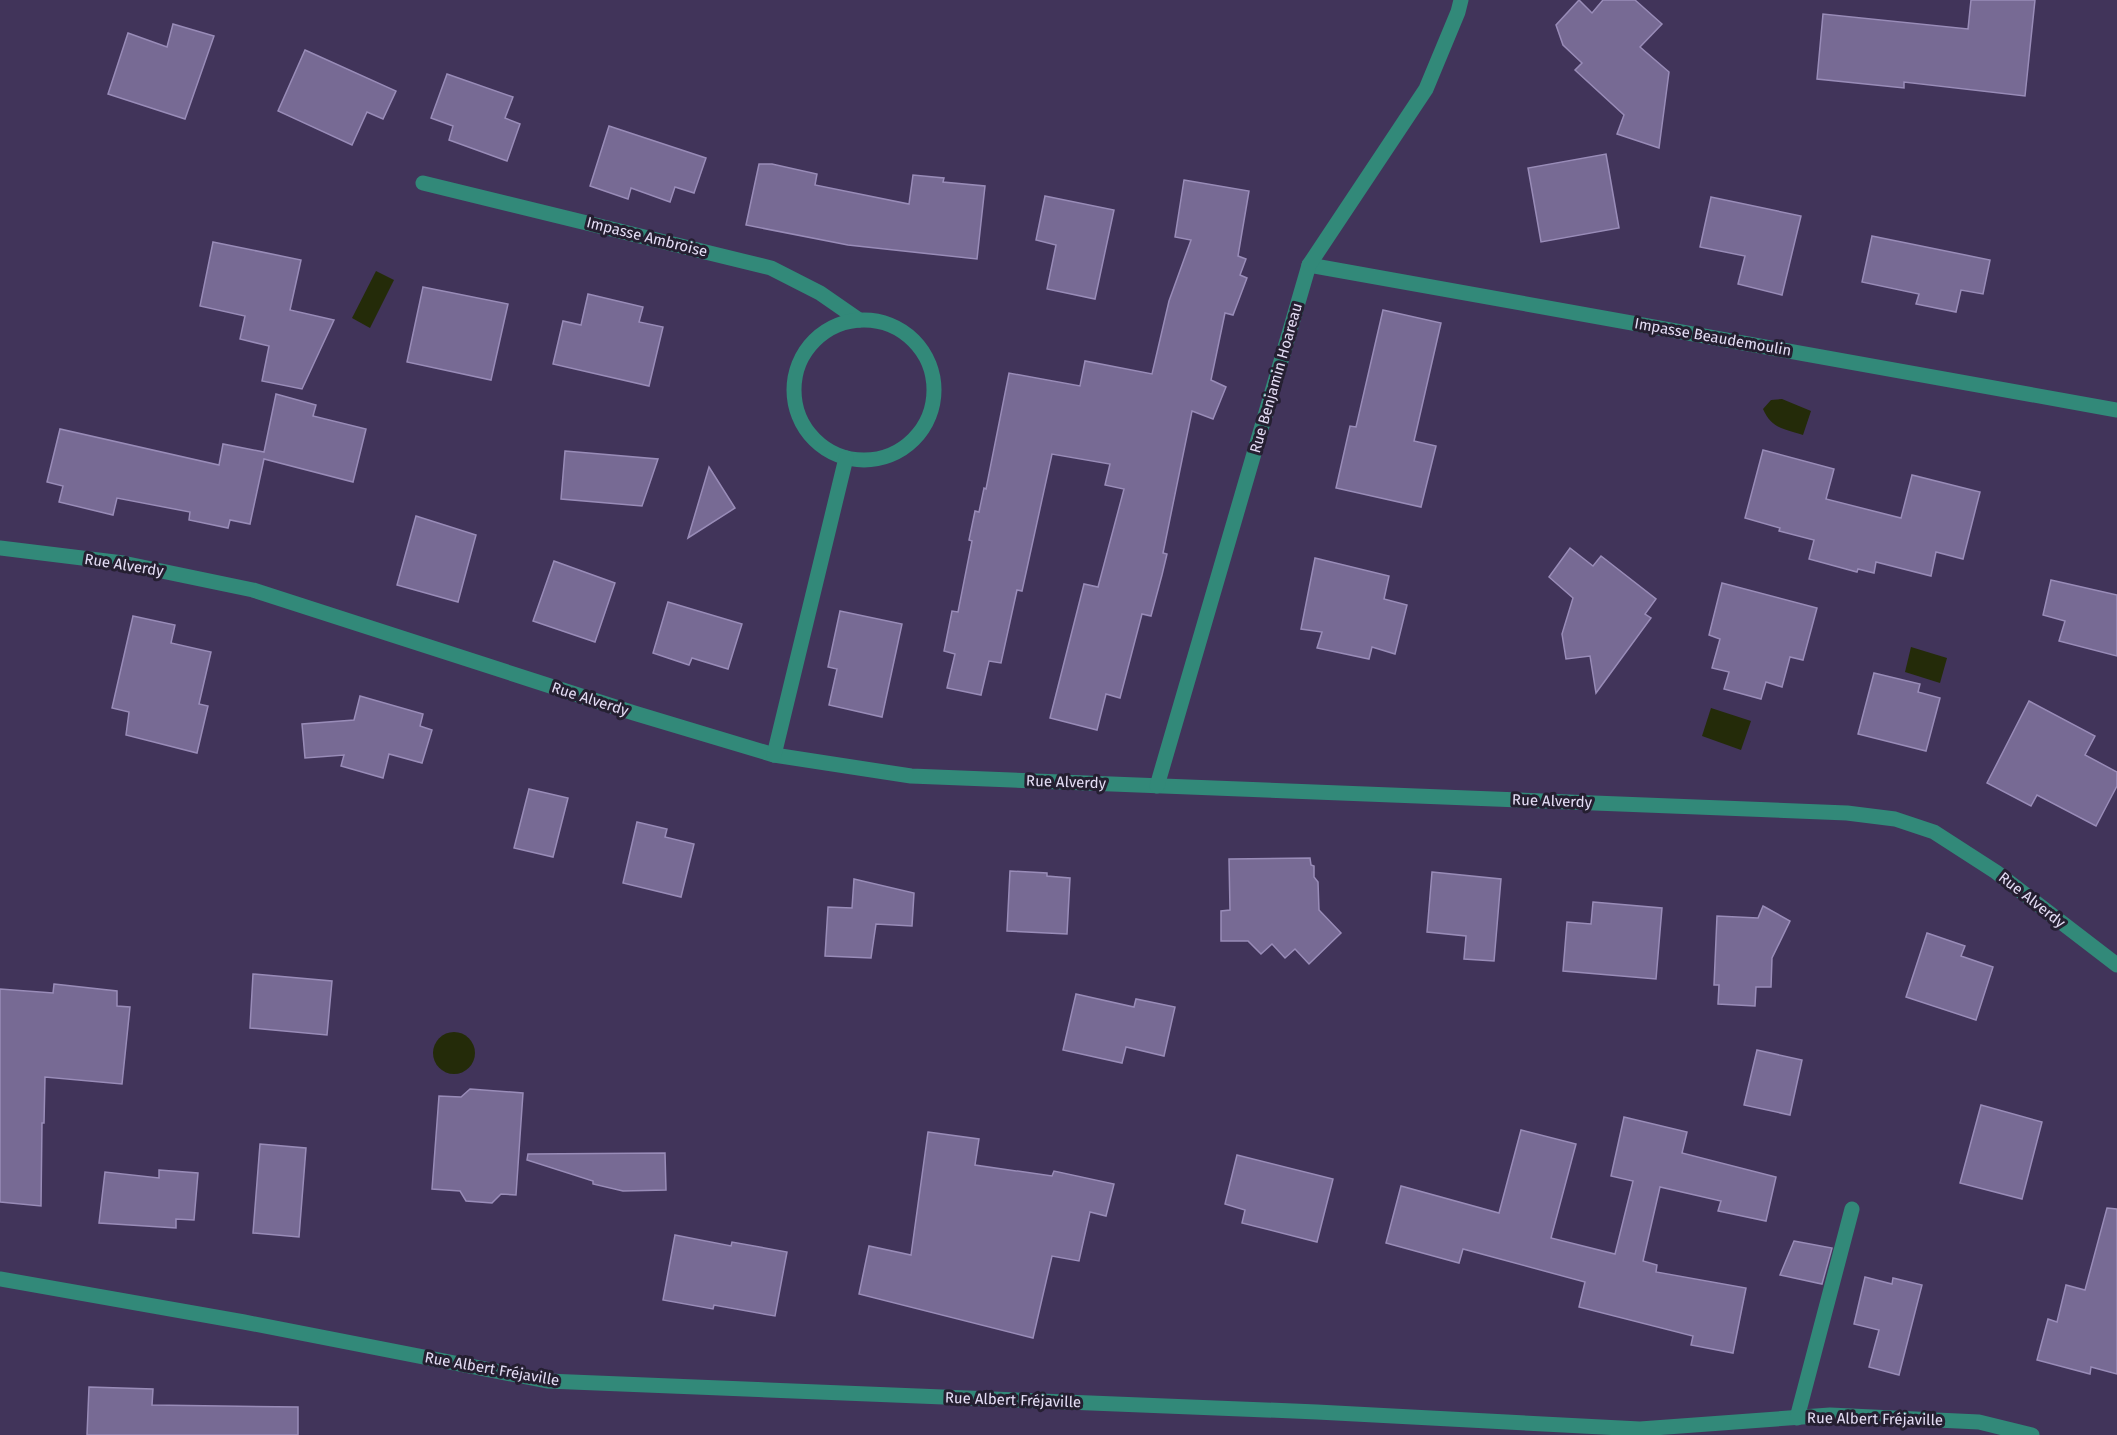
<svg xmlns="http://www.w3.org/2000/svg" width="2117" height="1435" viewBox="0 0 2117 1435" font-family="'Fira Sans',sans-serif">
<rect width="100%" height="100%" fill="#41345a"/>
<g fill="#242b09">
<polygon points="376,271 394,280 370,328 352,318"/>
<path d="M 1782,399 L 1811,411 L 1803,435 C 1783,428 1772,429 1763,409 L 1771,400 Z"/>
<polygon points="1911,647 1947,658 1940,683 1905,672"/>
<polygon points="1711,708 1751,721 1741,750 1702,736"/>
<circle cx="454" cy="1053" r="21"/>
</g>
<g fill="#776a94" stroke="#998cb8" stroke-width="1.5">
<polygon points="1579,0 1592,13 1603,0 1635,0 1662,24 1640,47 1669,72 1659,148 1617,134 1624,115 1575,70 1582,63 1563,45 1556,25"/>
<polygon points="1971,0 2035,0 2025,96 1904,82 1904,88 1817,79 1823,14 1968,29"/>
<polygon points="173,24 214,36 185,119 108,94 128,33 167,47"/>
<polygon points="305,50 396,91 383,119 367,112 352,145 278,111"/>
<polygon points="447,74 513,97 505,118 520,124 507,161 449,140 453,126 431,118"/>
<polygon points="609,126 706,158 694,193 675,187 670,202 631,188 628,199 590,186"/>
<polygon points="1606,154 1619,228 1541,242 1528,168"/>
<polygon points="759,164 772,164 817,174 815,185 909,204 913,175 944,178 943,182 985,186 977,259 848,245 746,225"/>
<polygon points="1184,180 1249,191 1238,256 1246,259 1240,275 1247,278 1233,315 1225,313 1211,380 1226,387 1213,419 1192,411 1163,553 1167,554 1162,575 1151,616 1142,614 1120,698 1106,694 1097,730 1050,718 1084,584 1098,587 1124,489 1105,485 1110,464 1052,454 1022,591 1017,590 1001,663 989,661 981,695 947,688 955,654 944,651 952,611 958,612 972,541 969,540 975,511 979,512 984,488 986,489 1009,373 1080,386 1085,361 1152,374 1169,301 1191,240 1175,237"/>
<polygon points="1045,196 1114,210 1095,299 1047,289 1056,245 1036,240"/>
<polygon points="1711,197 1801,216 1782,295 1738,284 1745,256 1700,247"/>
<polygon points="1872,236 1990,260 1983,294 1961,290 1956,312 1916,304 1919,294 1862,282"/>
<polygon points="213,242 301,260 290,310 334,320 302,389 262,381 269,346 240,339 245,316 200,306"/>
<polygon points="423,287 508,304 491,380 407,362"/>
<polygon points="588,294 643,307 639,322 663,327 649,386 553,364 563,321 581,325"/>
<polygon points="1383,310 1441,323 1414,441 1436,446 1421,507 1336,488 1350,426 1356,427"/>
<polygon points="276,394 316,405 313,416 366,429 353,482 264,459 250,524 230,520 228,528 189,520 190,512 117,498 113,515 59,502 63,486 47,482 60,429 219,465 223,444 264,452"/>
<polygon points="1763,450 1834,469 1826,499 1901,518 1912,475 1980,492 1963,559 1936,552 1931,576 1876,562 1874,573 1858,569 1857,572 1809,559 1814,540 1779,531 1780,528 1745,518"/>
<polygon points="565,451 658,459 642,506 561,499"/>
<polygon points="709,467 735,508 688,538"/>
<polygon points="416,516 476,535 458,602 397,585"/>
<polygon points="1570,548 1593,566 1601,556 1656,599 1645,614 1651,618 1596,693 1590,656 1566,659 1562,634 1573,598 1549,577"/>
<polygon points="1315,558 1389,576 1384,599 1407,605 1395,654 1372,647 1369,659 1317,648 1322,632 1301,629"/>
<polygon points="554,561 615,583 595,642 533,621"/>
<polygon points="2051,580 2117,595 2117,656 2059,641 2065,621 2043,615"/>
<polygon points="1722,583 1817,608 1803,660 1790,657 1782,687 1766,682 1761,699 1724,689 1729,672 1712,668 1720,639 1709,635"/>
<polygon points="668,602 742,624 728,669 692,658 689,665 653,653"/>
<polygon points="840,611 902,624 882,717 829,705 837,669 828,667"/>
<polygon points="133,616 175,625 171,643 211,652 199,704 208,706 197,753 126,735 129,712 112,708"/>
<polygon points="1874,673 1920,684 1918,692 1940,698 1926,751 1858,734"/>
<polygon points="360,696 423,714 420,726 432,730 422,763 389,754 383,778 341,766 344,755 305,758 302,724 354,720"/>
<polygon points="2029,701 2095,736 2085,755 2117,772 2117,786 2096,826 2037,795 2031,806 1987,783"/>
<polygon points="529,789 568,798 553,857 514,848"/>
<polygon points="637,822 667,829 665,837 694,844 681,897 623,883"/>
<polygon points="1310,858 1311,865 1314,866 1314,877 1318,882 1319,910 1341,933 1309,964 1295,949 1285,958 1272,944 1261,954 1248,941 1221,941 1221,911 1230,910 1229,859"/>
<polygon points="1010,871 1047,873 1047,876 1070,878 1067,934 1007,931"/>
<polygon points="1432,872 1501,879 1494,961 1464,959 1466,936 1427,932"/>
<polygon points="854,879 914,893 912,926 876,924 871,958 825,956 828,907 852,908"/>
<polygon points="1593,902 1662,908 1656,979 1563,971 1567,922 1591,924"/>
<polygon points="1763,906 1790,921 1772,958 1771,987 1756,987 1755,1006 1718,1004 1719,985 1714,985 1717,916 1758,918"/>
<polygon points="1927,933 1965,946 1961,956 1993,967 1976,1020 1906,997"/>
<polygon points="253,974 332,981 327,1035 250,1028"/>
<polygon points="54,984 117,991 117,1006 130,1007 122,1084 45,1077 44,1123 42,1123 41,1206 0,1202 0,989 53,993"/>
<polygon points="1076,994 1134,1007 1136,999 1175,1007 1164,1056 1126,1047 1122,1063 1063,1050"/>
<polygon points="1757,1050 1802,1060 1790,1115 1744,1105"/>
<polygon points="470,1089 523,1093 516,1195 501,1194 492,1203 466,1201 460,1191 432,1189 439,1096 461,1097"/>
<polygon points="1981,1105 2042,1122 2022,1199 1960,1183"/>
<polygon points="1624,1117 1687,1132 1682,1153 1776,1177 1766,1221 1718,1211 1721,1201 1660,1187 1643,1261 1657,1265 1656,1272 1746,1288 1733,1353 1691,1345 1693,1336 1579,1307 1585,1282 1463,1249 1459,1263 1386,1243 1401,1186 1499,1213 1521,1130 1576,1144 1551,1238 1615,1254 1633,1181 1611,1176"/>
<polygon points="928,1132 979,1139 975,1165 1052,1176 1054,1171 1114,1184 1106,1216 1090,1212 1079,1261 1052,1256 1033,1338 859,1294 869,1246 911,1255"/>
<polygon points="260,1144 306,1148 299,1237 253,1233"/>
<polygon points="665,1153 666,1190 623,1191 593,1184 593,1181 527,1160 528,1154"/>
<polygon points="1237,1155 1333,1179 1317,1242 1242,1223 1245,1210 1225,1204"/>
<polygon points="159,1170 198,1173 194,1220 176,1219 176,1228 99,1223 105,1172 159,1178"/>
<polygon points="2107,1208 2117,1209 2117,1374 2091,1367 2090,1374 2037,1360 2048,1319 2057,1322 2066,1285 2085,1290"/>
<polygon points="675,1235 731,1246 732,1242 787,1252 775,1316 714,1305 713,1309 663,1300"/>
<polygon points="1794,1241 1832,1248 1822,1284 1780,1275"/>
<polygon points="1865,1277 1892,1284 1893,1278 1922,1285 1899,1375 1869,1367 1879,1330 1854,1324"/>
<polygon points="89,1387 153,1389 152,1405 298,1407 298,1435 87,1435"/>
</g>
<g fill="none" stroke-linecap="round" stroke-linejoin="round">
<g stroke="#328979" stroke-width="15">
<polyline points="423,183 771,268 820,293 859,320"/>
<polyline points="1309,265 2117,410"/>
<circle cx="864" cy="390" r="70"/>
<polyline points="0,548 123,563 253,590 634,713 774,755 911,776 1847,813 1895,819 1934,832 1996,872 2117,965"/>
<polyline points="774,755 846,458"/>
<polyline points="1157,786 1309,265 1426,89 1458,12 1461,0"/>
<polyline points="0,1279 244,1322 547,1381 1317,1412 1640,1429 1830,1415 1979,1422 2032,1435"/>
<polyline points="1797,1418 1852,1209"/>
</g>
</g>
<g text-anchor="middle" stroke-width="6" stroke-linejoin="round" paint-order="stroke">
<g font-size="15" fill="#e4ddf5" stroke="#251f31">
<text transform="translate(647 237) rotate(14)" y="5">Impasse Ambroise</text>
<text transform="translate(1713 337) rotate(10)" y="5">Impasse Beaudemoulin</text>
<text transform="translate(1276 378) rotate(-74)" y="5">Rue Benjamin Hoareau</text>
<text transform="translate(124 565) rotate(9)" y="5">Rue Alverdy</text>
<text transform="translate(590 699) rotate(18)" y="5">Rue Alverdy</text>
<text transform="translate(1066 782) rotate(2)" y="5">Rue Alverdy</text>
<text transform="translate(1552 801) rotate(2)" y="5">Rue Alverdy</text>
<text transform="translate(2032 900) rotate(38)" y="5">Rue Alverdy</text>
<text transform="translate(492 1369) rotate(10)" y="5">Rue Albert Fréjaville</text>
<text transform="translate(1013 1400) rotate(2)" y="5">Rue Albert Fréjaville</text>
<text transform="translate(1875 1419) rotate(1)" y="5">Rue Albert Fréjaville</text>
</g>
</g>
</svg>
